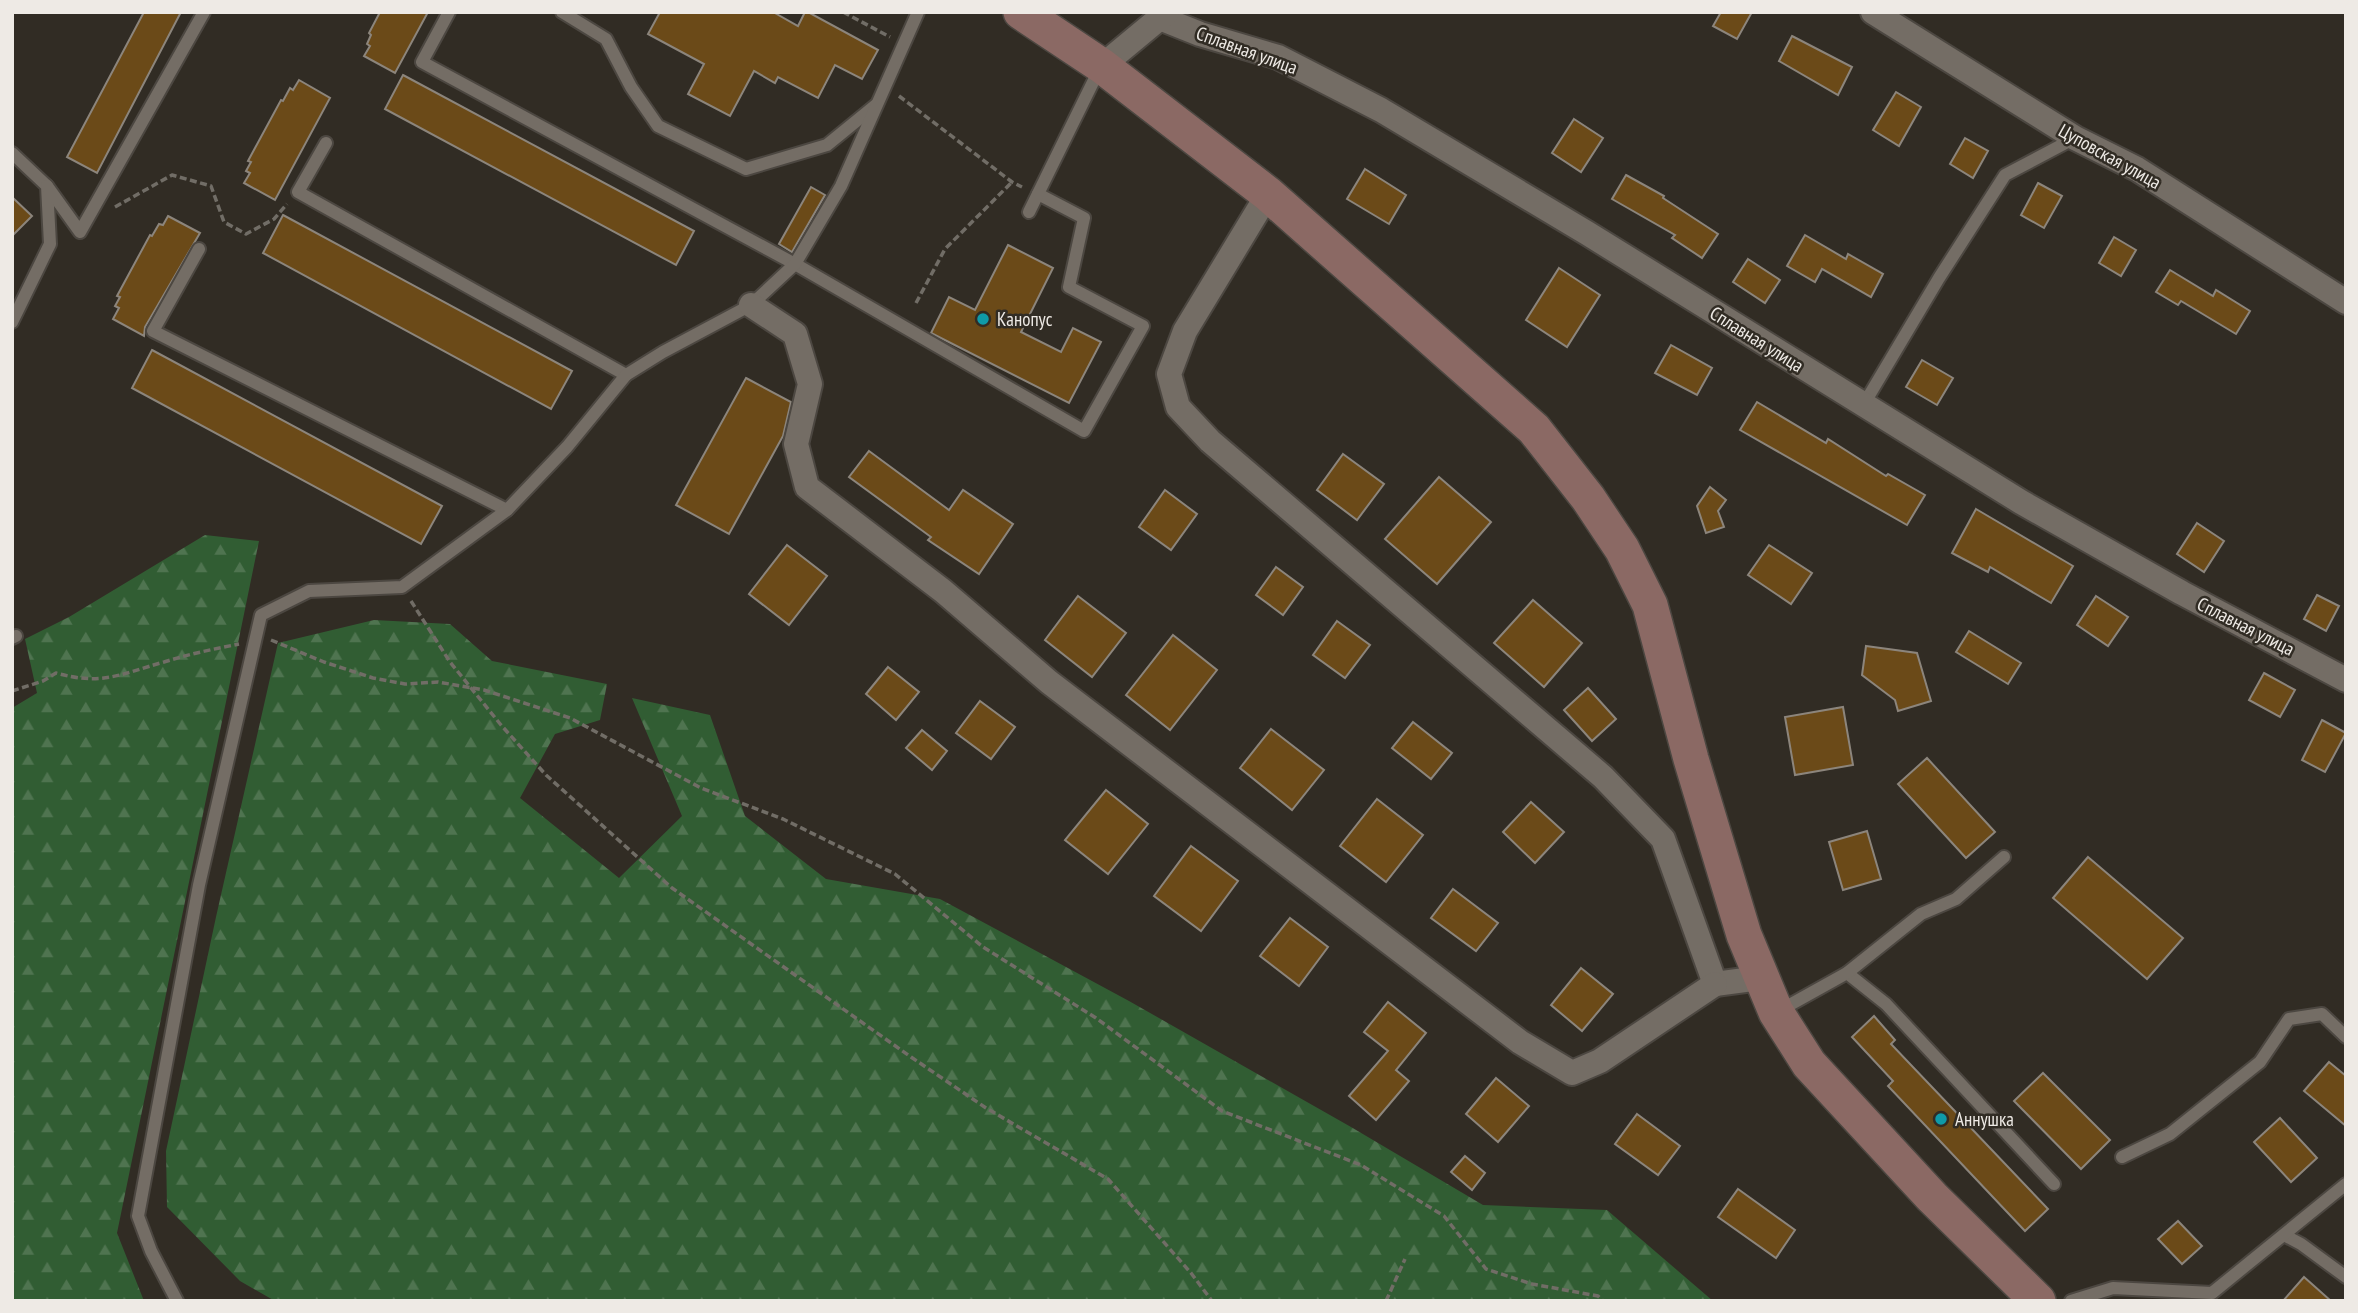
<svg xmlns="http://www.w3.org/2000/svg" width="2358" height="1313" viewBox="0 0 2358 1313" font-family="'PT Sans Narrow',sans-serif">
<defs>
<pattern id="forest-firs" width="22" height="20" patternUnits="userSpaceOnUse" patternTransform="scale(1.75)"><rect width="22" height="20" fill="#315d33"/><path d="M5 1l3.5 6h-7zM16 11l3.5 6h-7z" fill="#4f7450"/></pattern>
</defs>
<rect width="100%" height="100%" fill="#312c24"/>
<g fill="url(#forest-firs)">
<polygon points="205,535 259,541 117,1233 144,1301 12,1301 12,708 37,693 25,639 69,617"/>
<polygon points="374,620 450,624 492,661 607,684 600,720 555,734 520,798 619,878 682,816 632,698 710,715 745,816 826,879 940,899 1129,1001 1351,1127 1483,1205 1607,1210 1713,1301 275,1301 240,1281 167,1207 166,1151 216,917 278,643"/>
</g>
<g fill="#6b4a18" stroke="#8c857c" stroke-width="2">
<polygon points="144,12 181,12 97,173 67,157"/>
<polygon points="380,12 428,12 395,73 364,56 370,46 367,44 371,35 369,33"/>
<polygon points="660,12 773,12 798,26 805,12 808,12 878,50 862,79 835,65 818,98 778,77 775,83 754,71 730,116 688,94 704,64 648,34"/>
<polygon points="1721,12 1752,12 1737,39 1713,26"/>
<polygon points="1792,36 1852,67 1838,95 1779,61"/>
<polygon points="403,75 694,231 676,265 385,109"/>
<polygon points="299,80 330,98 275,200 244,183 250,173 246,171 251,162 248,161 281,100 283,101 290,88 293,90"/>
<polygon points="1896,92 1921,107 1899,146 1873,130"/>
<polygon points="1574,119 1603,138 1581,172 1552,153"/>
<polygon points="1965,138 1988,151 1973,178 1950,164"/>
<polygon points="1365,169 1406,195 1389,224 1347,199"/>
<polygon points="1626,175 1664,196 1663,198 1718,234 1702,258 1672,238 1675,235 1612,199"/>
<polygon points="2038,183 2062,196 2044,228 2021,215"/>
<polygon points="811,187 825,195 792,252 779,244"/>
<polygon points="12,197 32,216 12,236"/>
<polygon points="283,215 572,371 551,409 263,253"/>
<polygon points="168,216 200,233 145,327 144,336 113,319 119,308 115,306 120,297 117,296 150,235 152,236 159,224 163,225"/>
<polygon points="1805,235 1846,259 1848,254 1883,274 1871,297 1822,269 1815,282 1787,266"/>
<polygon points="2114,237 2136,250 2121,276 2099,263"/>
<polygon points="1008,245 1053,268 1021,332 1061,352 1073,328 1101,342 1069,403 931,333 949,297 975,310"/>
<polygon points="1748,259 1780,280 1765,303 1733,282"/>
<polygon points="1559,268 1600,295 1567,347 1526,320"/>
<polygon points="2170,270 2213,296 2216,290 2250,311 2236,334 2181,301 2178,305 2156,292"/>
<polygon points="1671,345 1712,368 1697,395 1655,373"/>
<polygon points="152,350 442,506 421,544 132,388"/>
<polygon points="1922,360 1953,378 1937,405 1906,387"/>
<polygon points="746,378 791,402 783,436 729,534 676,505"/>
<polygon points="1757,402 1826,443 1828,439 1886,476 1888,474 1925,495 1907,525 1740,430"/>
<polygon points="869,451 949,510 963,490 1013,524 979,574 928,540 931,537 849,477"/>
<polygon points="1343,454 1384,484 1357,520 1317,490"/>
<polygon points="1439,477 1491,522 1437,584 1385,539"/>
<polygon points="1710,487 1726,500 1718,511 1724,527 1706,533 1697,506"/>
<polygon points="1165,490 1197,514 1171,550 1139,527"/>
<polygon points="1976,509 2073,566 2051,603 1990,567 1988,572 1952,553"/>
<polygon points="2197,523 2224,541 2204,572 2177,554"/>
<polygon points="787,545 827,576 789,625 749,594"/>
<polygon points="1769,545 1812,573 1791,604 1748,575"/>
<polygon points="1276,567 1303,587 1283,615 1256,595"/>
<polygon points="2317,595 2339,606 2326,631 2304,619"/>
<polygon points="1078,596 1126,633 1092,677 1045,640"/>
<polygon points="2096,596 2128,617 2108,646 2077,625"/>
<polygon points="1533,600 1582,643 1544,687 1494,643"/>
<polygon points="1337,621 1370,645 1345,678 1313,655"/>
<polygon points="1969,631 2021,663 2008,684 1956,652"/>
<polygon points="1173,635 1217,670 1170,730 1126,695"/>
<polygon points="1866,646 1917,653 1931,701 1898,711 1895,700 1862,675"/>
<polygon points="888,667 919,692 896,720 866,694"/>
<polygon points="2264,673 2295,690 2280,717 2249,700"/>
<polygon points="1588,688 1616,719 1592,741 1564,710"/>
<polygon points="980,701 1015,727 991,759 956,733"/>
<polygon points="1843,707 1853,765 1795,775 1785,717"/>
<polygon points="2322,720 2346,733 2325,772 2302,760"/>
<polygon points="1413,722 1452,753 1431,779 1392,748"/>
<polygon points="1271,729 1324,770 1292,810 1240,768"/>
<polygon points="922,730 947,751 932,770 906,748"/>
<polygon points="1927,758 1995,832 1966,858 1898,784"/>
<polygon points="1106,790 1148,824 1108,874 1065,840"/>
<polygon points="1377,799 1423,835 1386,882 1340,846"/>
<polygon points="1531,802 1564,832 1535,863 1503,832"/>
<polygon points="1867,831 1881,879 1843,890 1829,842"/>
<polygon points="1191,846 1238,881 1201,931 1154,896"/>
<polygon points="2088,857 2183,938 2147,979 2053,898"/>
<polygon points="1453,889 1498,923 1476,951 1431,918"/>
<polygon points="1290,918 1328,947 1299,986 1260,956"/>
<polygon points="1581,968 1613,994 1582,1031 1551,1005"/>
<polygon points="1388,1002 1426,1033 1396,1070 1409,1081 1376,1120 1349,1096 1388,1051 1364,1032"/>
<polygon points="1874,1016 1895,1040 1891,1044 2048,1209 2025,1231 1888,1086 1893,1081 1852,1037"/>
<polygon points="2329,1062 2346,1076 2346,1126 2304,1091"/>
<polygon points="2043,1073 2110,1140 2081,1169 2014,1101"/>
<polygon points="1496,1078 1529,1106 1498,1142 1466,1114"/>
<polygon points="1637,1114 1680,1146 1658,1175 1615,1144"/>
<polygon points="2280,1118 2317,1158 2291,1182 2254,1142"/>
<polygon points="1465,1156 1485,1173 1472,1190 1451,1172"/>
<polygon points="1738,1189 1795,1230 1776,1258 1718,1217"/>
<polygon points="2178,1221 2202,1246 2182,1264 2158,1239"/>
<polygon points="2304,1277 2331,1301 2283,1301"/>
</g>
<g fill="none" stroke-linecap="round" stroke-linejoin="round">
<defs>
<g id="service">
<polyline points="449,12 422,62 795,264 1084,431 1143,326 1069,287 1084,218 1038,194"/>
<polyline points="562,12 606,39 631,87 658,126 746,169 827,145 876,105"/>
<polyline points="326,143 298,192 626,375"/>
<polyline points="12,153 47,186 50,244 12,322"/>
<polyline points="47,186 80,232 204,12"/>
<polyline points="1029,212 1100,68"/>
<polyline points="199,249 153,331 507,510"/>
<polyline points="1864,404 1939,278 2005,175 2075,138"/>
<polyline points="12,638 16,636"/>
<polyline points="1847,973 1886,1004 2054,1184"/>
<polyline points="1777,1012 1847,973 1921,914 1956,899 2004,857"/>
<polyline points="2122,1157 2170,1134 2260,1062 2289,1019 2322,1014 2346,1037"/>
<polyline points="2284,1235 2301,1244 2346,1277"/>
<polyline points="177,1301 151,1251 138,1216 199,885 261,615 309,591 402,587 507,510 567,447 626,375 663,352 751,305 795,264 841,186 918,12"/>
<polyline points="2071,1301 2113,1288 2212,1293 2346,1184"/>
</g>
<g id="minor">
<polyline points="1873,12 2075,138 2137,169 2346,302"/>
<polyline points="1160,18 1200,34 1278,57 1381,110 1587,233 2021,502 2182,593 2346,680"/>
<polyline points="1102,66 1167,12"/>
<polyline points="1268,194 1185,331 1169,374 1178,407 1210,441 1603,777 1663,839 1715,984 1760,978"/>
<polyline points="751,305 795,334 810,384 796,444 807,487 943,591 1049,682 1520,1042 1572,1073 1600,1061 1715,984"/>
</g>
<polyline id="secondary" points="1021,12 1102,66 1268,194 1534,429 1588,498 1622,549 1650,605 1691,759 1744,935 1776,1012 1809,1064 1932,1197 2038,1301"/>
</defs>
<use href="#service" stroke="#4c4741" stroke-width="16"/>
<use href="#minor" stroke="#4c4741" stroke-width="28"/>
<use href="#secondary" stroke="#4c4741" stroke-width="38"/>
<g stroke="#716d66" stroke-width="3.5" stroke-dasharray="7 3.5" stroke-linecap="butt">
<polyline points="843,12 890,37"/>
<polyline points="899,96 1012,182 1022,187"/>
<polyline points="115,207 172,175 211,186 224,222 246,234 274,219 287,204"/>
<polyline points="916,303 945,249 1012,182"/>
<polyline points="411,601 450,662 501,725 546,775 672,888 911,1057 986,1108 1108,1179 1191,1273 1212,1301"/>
<polyline points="271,640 324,662 373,678 405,684 438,682 484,690 570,718 701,788 783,819 895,874 983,947 1096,1018 1222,1111 1361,1165 1444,1216 1486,1269 1532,1284 1598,1296 1603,1301"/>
<path d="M 12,691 L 43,681 L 56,673 C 102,686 121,674 164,662 C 189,654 214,649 239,644"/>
<polyline points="1386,1301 1405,1259"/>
</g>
<use href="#service" stroke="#746d65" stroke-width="12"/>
<use href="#minor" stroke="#746d65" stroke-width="24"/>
<use href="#secondary" stroke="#8b6964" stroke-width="35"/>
</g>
<g fill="#0f9aa8" stroke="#312c24" stroke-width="2.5">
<circle cx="983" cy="319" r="7"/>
<circle cx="1941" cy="1119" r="7"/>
</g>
<g text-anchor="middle" stroke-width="5" stroke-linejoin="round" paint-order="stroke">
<g font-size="19" fill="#eeeae5" stroke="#312c24">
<text transform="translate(1247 50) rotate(20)" y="7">Сплавная улица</text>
<text transform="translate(2110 156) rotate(29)" y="7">Цуповская улица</text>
<text transform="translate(1757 339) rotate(32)" y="7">Сплавная улица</text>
<text transform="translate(2246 626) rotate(27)" y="7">Сплавная улица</text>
</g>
<g font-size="19" fill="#eeeae5" stroke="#312c24" text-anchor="start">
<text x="997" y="326">Канопус</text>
<text x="1955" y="1126">Аннушка</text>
</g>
</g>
<rect width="2358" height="1313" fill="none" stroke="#eeeae5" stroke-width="28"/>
</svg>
